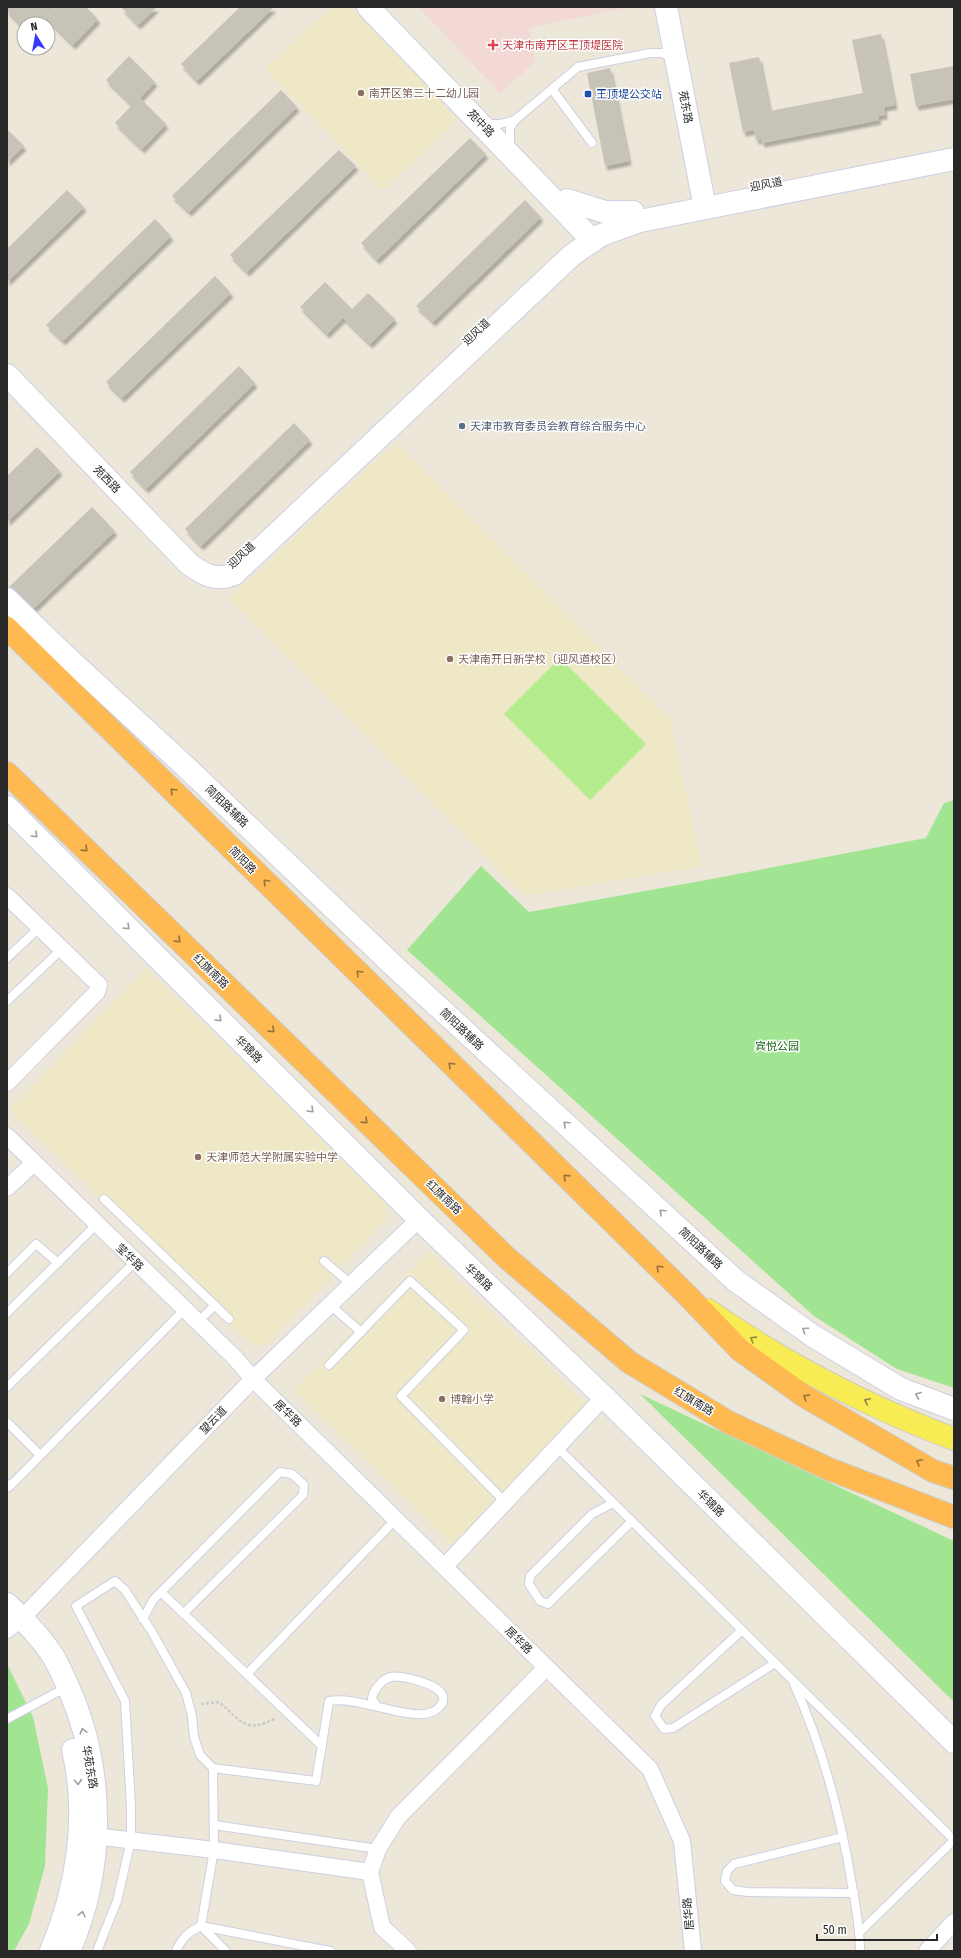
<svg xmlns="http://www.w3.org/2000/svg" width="961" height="1958" viewBox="0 0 961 1958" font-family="'Fira Sans Condensed','Noto Sans SC',sans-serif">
<defs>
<filter id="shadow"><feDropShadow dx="2.5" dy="4.5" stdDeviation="1" flood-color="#0004"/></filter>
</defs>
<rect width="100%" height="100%" fill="#ece7d9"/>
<g fill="#efe8c7">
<polygon points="331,7 351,7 458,119 383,191 265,68"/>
<polygon points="396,442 670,719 702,866 525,896 229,599"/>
<polygon points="146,968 386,1203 387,1219 266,1345 250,1344 10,1110"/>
<polygon points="429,1252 590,1408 455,1547 294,1390"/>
</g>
<polygon fill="#f3d9d6" points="418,7 629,7 529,28 535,62 500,93"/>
<g fill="#a1e593">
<polygon points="954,800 954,1388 897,1369 814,1316 407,950 481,866 529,912 706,880 926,838 944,803"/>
<polygon points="640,1394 954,1541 954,1702"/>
<polygon points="7,1664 33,1717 48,1788 45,1866 29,1924 14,1951 7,1951"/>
</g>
<polygon fill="#b5ed8e" points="560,658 646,744 590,800 504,714"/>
<g fill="#c7c3b9" filter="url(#shadow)">
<polygon points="7,7 53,7 56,9 58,7 86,7 98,19 73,45 46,18 41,24 24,24 24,28 7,11"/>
<polygon points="123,7 157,7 138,25 122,8"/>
<polygon points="240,7 274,7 197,81 181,64"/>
<polygon points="881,34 895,105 884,107 885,115 878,116 879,120 762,143 761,139 756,140 754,130 743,132 729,63 759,57 770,111 863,93 852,40"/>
<polygon points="129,56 155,82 140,98 166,124 142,149 115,123 132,105 106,80"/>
<polygon points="954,66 954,99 916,106 910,74"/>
<polygon points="610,68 629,161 605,166 587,73"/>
<polygon points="281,90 297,107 189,212 172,196"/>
<polygon points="7,129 24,146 7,162"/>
<polygon points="470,138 486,154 377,260 361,243"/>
<polygon points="339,150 356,166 247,272 230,255"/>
<polygon points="67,190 84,207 7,282 7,249"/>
<polygon points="525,200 541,217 433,322 416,306"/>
<polygon points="155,219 171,236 63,341 46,325"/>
<polygon points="215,276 231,293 122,398 106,382"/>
<polygon points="325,282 352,309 368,293 395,319 370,344 343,318 327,334 300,307"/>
<polygon points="239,366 255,383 146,489 130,472"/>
<polygon points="294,423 310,440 201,546 185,529"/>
<polygon points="37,447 60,471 7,522 7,476"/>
<polygon points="92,507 115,531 31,611 9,587"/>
</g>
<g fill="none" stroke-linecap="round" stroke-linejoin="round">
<defs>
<g id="lane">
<polyline points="552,89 592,143"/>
<polyline points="486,124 500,124 515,120"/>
<polyline points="510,141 510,128 515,120 578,67 650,53 662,53 672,58"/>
<polyline points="7,958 40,927"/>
<polyline points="7,1001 62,949"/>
<polyline points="104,1199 229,1319"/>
<polyline points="324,1261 351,1284"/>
<polyline points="7,1273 36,1244 58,1263"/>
<polyline points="330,1305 361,1332"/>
<polyline points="7,1313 97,1224"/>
<polyline points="198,1322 215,1305"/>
<polyline points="329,1365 410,1281 464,1330 401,1396 505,1502"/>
<polyline points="7,1387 135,1262"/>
<polyline points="7,1422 40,1455"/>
<polyline points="557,1447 954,1840"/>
<polyline points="7,1484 9,1487 185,1309"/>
<polyline points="613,1503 592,1514 530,1576 529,1584 540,1601 548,1604 632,1521"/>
<polyline points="161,1592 322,1746"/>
<polyline points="143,1619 153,1600 280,1472 292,1474 304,1485 303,1495 184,1613"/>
<polyline points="742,1630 661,1705 655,1716 664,1729 673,1728 775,1663"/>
<polyline points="247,1674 396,1519"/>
<path d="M 794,1684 C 822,1746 841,1817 852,1885 C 856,1907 860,1928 860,1951"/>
<polyline points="7,1719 67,1687"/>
<path d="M 213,1768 L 316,1781 L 329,1701 C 360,1695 415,1725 436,1710 C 461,1690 414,1678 400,1677 C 398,1677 394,1676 391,1677 C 382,1679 373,1690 372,1699 L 377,1706"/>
<polyline points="214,1825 378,1849"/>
<polyline points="843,1837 734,1864 727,1871 725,1881 733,1890 747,1892 854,1893"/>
<polyline points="860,1932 954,1840"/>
<polyline points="97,1951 117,1901 131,1840 131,1807 125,1701 76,1606 115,1581 125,1590 152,1632 186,1693 192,1716 194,1737 200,1755 213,1768 214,1850 201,1926 226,1951"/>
<path d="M 176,1951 C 182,1938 188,1932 201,1926 L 330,1951"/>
</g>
<g id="street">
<polyline points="7,896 99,985 97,992 7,1083"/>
<polyline points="7,1136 235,1358 253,1379 650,1769 682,1841 693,1951"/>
<polyline points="7,1188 34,1163"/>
<polyline points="445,1566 604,1397"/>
<polyline points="7,1630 22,1618 253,1379 419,1219"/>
<polyline points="85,1835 214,1850 370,1872"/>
<polyline points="408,1951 382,1927 370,1872 378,1849 398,1817 546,1668"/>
<polyline points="927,1951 954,1922"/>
</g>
<g id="secondary">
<polyline points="368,7 593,241"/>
<polyline points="666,7 705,208"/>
<polyline points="567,200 605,212 633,212"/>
<path d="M 7,375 L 189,564 C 203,574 216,582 234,574 L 572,255 L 601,235 L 640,221 L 954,159"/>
<polyline points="7,599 57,648 186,767 395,967 736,1281 813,1336 901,1389 954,1409"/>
<polyline points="7,807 419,1219 604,1397 954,1742"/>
<path d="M 7,1604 C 24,1620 40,1636 53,1656 C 59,1666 64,1678 69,1689 C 105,1770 105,1870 69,1951"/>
<path d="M 51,1951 C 77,1889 89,1817 73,1750"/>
</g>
<path id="primary" d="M 708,1310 C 784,1363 867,1406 954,1439"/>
<g id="highway">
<polyline points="7,628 687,1295 740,1350 804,1396 933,1471 954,1478"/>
<polyline points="7,773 506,1257 629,1362 728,1422 829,1469 954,1517"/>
</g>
</defs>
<use href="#lane" stroke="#cecfe2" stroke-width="10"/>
<use href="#street" stroke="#cecfe2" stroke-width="18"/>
<use href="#secondary" stroke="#cecfe2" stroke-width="24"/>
<use href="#primary" stroke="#cbcbcb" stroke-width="24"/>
<use href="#highway" stroke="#cbcbcb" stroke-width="24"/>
<path stroke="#cbcbcb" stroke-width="2.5" stroke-dasharray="3 2" stroke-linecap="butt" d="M 201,1704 L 219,1702 C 241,1720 245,1735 276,1718"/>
<use href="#lane" stroke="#fff" stroke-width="8"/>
<use href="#street" stroke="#fff" stroke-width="16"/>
<use href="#secondary" stroke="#fff" stroke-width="22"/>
<use href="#primary" stroke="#f7ec53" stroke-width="22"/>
<use href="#highway" stroke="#ffb951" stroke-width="22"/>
</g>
<defs><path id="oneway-chevron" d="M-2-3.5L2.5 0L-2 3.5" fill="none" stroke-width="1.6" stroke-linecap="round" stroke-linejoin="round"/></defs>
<g stroke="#94703c">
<use href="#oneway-chevron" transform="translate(173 791) rotate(-135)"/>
<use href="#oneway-chevron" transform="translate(85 849) rotate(44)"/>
<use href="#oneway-chevron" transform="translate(266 882) rotate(-135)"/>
<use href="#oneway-chevron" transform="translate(178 940) rotate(44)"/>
<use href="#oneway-chevron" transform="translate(359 973) rotate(-135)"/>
<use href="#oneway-chevron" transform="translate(272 1030) rotate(44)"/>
<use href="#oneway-chevron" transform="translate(451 1065) rotate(-135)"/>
<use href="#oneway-chevron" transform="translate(365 1121) rotate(44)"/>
<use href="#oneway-chevron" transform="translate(566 1177) rotate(-136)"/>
<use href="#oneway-chevron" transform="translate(659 1268) rotate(-136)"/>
<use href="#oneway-chevron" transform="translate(806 1397) rotate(-148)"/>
<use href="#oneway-chevron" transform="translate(919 1462) rotate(-150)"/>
</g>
<g stroke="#9e9e9e">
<use href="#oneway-chevron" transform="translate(35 835) rotate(45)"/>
<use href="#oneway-chevron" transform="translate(127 927) rotate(45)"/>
<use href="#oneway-chevron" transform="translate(219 1019) rotate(45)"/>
<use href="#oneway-chevron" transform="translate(311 1110) rotate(45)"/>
<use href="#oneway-chevron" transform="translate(566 1124) rotate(-137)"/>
<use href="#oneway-chevron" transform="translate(662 1212) rotate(-137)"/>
<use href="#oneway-chevron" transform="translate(805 1330) rotate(-145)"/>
<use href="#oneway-chevron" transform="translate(918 1395) rotate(-159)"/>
<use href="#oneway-chevron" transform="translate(83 1731) rotate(-105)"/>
<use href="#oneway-chevron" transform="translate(78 1782) rotate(85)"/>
<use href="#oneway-chevron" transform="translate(82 1914) rotate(-76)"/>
</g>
<g stroke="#908a3e">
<use href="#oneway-chevron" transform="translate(753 1339) rotate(-148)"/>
<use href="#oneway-chevron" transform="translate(867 1401) rotate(-154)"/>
</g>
<path fill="#e0444e" stroke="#fff" stroke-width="1.5" d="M491 39h4v4h4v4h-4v4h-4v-4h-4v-4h4z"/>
<g fill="#8d6e63" stroke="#fff" stroke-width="1.5">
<circle cx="361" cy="93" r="4"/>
<circle cx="450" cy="659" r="4"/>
<circle cx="198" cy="1157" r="4"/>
<circle cx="442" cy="1399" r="4"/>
</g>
<rect fill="#1a4fb4" stroke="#fff" stroke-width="1.5" x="584" y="90" width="8" height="8" rx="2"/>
<circle fill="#5c6f8a" stroke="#fff" stroke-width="1.5" cx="462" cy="426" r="4"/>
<g text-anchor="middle" stroke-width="3" stroke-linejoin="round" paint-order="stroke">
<g font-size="11" fill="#be3a42" stroke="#fff" text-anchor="start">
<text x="502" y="49">天津市南开区王顶堤医院</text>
</g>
<g font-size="11" fill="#785e54" stroke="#fff" text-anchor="start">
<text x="369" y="97">南开区第三十二幼儿园</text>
<text x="458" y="663">天津南开日新学校（迎风道校区）</text>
<text x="206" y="1161">天津师范大学附属实验中学</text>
<text x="450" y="1403">博翰小学</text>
</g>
<g font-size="11" fill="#164399" stroke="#fff" text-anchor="start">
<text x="596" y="98">王顶堤公交站</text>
</g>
<g font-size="11" fill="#282828" stroke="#fff">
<text transform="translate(686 107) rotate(79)" y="4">苑东路</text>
<text transform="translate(481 123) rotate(46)" y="4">苑中路</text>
<text transform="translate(766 184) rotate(-11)" y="4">迎风道</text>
<text transform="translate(476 332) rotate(-44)" y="4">迎风道</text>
<text transform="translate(107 479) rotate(46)" y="4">苑西路</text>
<text transform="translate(241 555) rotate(-43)" y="4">迎风道</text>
<text transform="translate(227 806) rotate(44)" y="4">简阳路辅路</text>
<text transform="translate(243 860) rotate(45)" y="4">简阳路</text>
<text transform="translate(211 971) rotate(44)" y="4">红旗南路</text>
<text transform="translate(462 1029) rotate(43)" y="4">简阳路辅路</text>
<text transform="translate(249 1049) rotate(45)" y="4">华锦路</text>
<text transform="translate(444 1197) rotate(44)" y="4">红旗南路</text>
<text transform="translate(701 1248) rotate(43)" y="4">简阳路辅路</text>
<text transform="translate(130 1257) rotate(44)" y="4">莹华路</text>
<text transform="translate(479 1277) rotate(44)" y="4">华锦路</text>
<text transform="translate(694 1401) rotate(31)" y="4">红旗南路</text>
<text transform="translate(288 1413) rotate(44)" y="4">居华路</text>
<text transform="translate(213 1420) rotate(-46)" y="4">望云道</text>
<text transform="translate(711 1503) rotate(45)" y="4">华锦路</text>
<text transform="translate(519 1640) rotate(45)" y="4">居华路</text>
<text transform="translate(90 1767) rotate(80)" y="4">华苑东路</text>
<text transform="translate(688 1914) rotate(-95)" y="4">居华路</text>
</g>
<g font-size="11" fill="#4e5e75" stroke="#fff" text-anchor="start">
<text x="470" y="430">天津市教育委员会教育综合服务中心</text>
</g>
<g font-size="11" fill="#196816" stroke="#fff">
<text x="777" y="1050">宾悦公园</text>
</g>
</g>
<rect width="961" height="1958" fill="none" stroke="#282828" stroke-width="16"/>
<g transform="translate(36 36) rotate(349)"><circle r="19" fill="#ffffff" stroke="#a9a9a9"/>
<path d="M0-3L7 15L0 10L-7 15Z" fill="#3337ff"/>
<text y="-6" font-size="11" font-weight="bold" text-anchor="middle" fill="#282828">N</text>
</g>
<path d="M817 1934v6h120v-6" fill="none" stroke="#282828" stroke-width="2"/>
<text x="823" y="1934" font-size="12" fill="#282828" stroke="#ffffff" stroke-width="3" paint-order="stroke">50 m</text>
</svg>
